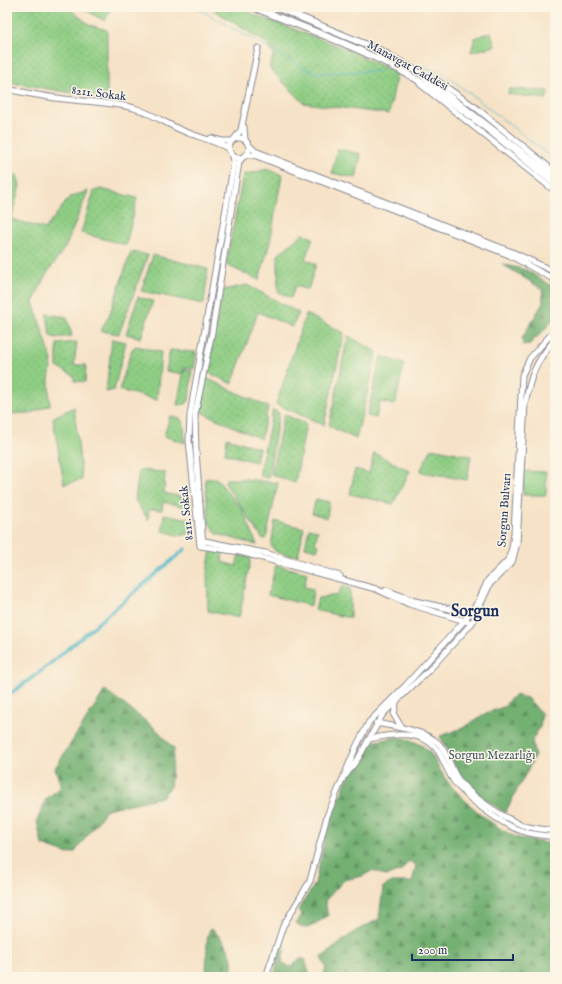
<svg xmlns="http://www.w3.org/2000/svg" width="562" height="984" viewBox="0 0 562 984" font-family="'IM FELL English',serif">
<defs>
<pattern id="grass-dots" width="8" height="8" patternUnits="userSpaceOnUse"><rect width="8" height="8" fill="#8fcd84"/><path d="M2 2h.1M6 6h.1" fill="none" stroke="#7bb074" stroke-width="1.8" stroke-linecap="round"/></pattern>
<pattern id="forest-firs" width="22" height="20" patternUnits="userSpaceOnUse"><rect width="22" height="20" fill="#73b072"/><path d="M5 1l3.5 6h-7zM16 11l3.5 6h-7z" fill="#5e9061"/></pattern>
</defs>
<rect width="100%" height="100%" fill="#fcf5e5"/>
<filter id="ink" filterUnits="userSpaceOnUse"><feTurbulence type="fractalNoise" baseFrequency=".025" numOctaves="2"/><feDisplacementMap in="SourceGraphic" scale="8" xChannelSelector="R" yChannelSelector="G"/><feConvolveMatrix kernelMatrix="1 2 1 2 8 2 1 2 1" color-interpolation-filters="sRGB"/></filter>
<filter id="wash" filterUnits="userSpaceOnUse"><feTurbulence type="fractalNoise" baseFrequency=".012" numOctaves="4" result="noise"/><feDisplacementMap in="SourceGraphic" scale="16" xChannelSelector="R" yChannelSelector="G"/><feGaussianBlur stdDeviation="0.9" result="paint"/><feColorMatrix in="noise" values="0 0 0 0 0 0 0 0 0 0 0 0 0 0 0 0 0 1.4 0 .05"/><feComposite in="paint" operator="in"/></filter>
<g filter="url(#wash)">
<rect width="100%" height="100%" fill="#f6e2c6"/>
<g fill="url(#grass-dots)" stroke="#557e71">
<polygon points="9,7 67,7 90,25 107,30 107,93 102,98 7,82 7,45 11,19"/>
<polygon points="209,7 242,7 253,14 339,46 397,73 389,114 304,103 269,68 274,54 266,43"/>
<polygon points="268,169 282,175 270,242 259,280 226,265 243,175"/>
<polygon points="17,175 20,185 11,219 45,229 70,197 88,191 66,246 46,275 33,302 52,360 49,380 50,405 31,413 7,414 7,176"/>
<polygon points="101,189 137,198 126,245 81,233 94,191"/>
<polygon points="302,234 313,238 305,259 316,264 308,290 295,286 291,298 278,292 278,255"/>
<polygon points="131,252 148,255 119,334 101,331 110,313"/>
<polygon points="153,255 208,269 204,304 141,291"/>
<polygon points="247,285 299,313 292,327 258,312 232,384 207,372 223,290"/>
<polygon points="138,297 153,301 141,338 126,334"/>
<polygon points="47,314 67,317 72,336 56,338 50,336"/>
<polygon points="306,314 344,333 324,425 276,404"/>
<polygon points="348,336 377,352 356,439 329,426"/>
<polygon points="112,339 126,342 114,390 106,392"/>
<polygon points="77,342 74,365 86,365 85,382 74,381 74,376 57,367 57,344"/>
<polygon points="136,346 161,352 157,400 119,390 132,349"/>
<polygon points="170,350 196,352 194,369 184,368 182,374 166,371"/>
<polygon points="382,356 404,364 395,405 380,402 376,418 367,416 380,359"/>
<polygon points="184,370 192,371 189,401 186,404 177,405"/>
<polygon points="206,378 268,407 261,439 201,412"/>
<polygon points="273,410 279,413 268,478 260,476 260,468"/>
<polygon points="284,414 306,424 295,483 271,474"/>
<polygon points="170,416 180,418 184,426 185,443 164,436"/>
<polygon points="227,438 259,448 256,462 225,454"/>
<polygon points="432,448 471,456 467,480 422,472 421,469"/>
<polygon points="374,453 410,471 393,504 350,494 355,469 369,473"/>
<polygon points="139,470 165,472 164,493 191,499 192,508 163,502 162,510 149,509 148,520 135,500"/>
<polygon points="216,478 243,511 257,545 217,534 209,523 205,479"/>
<polygon points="226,479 246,479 278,483 266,539 262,538 225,483"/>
<polygon points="316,499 329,502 327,518 312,513"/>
<polygon points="164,514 190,519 194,525 190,533 181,536 162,531"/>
<path d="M 275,521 L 304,528 L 298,556 C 288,555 276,555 271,546 Z"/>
<polygon points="309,528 318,531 315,543 319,546 317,550 305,547"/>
<polygon points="211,550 223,551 222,562 236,566 239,555 251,558 239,618 208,611 207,573"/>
<polygon points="276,565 307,573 304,587 313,589 311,606 268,595"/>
<polygon points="342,586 350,588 350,618 315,610 318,598 338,595"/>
</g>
<g fill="url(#forest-firs)" stroke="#477068">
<polygon points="502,264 526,270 555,288 555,319 530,344 523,345 522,338 543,303 542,289"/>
<polygon points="105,690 156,729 174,749 170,787 162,797 107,809 75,852 68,854 42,845 37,821 46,799 61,787 55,768"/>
<polygon points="515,695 527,698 542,714 540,727 532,740 535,756 505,813 480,796 462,780 440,736 463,728 486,713 506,706 507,702"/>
<path d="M 397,737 C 440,745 429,762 453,788 C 469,805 496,830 519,838 C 530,841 543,842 555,844 L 555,977 L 323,977 L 326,967 L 321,958 L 354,932 L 379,919 L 383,887 L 392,882 L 412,882 L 416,865 L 409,861 L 401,871 L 386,876 L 373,870 L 363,876 L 344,880 L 325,901 L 328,916 L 310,927 L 300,927 L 296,923 L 302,915 L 298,910 L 315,884 L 326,832 L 346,781 L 371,742 Z"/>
<path d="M 210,929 L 214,930 C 225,944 239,958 229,977 L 206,977 L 207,940 Z"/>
<polygon points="281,945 285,946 282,963 291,967 299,959 305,959 309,973 313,977 274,977"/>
</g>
<g fill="#8fcd84" stroke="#557e71">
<polygon points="80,7 112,7 105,21"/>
<polygon points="491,32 495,46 471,52 475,38"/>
<polygon points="509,89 548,91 547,99 508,94"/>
<polygon points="337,149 361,154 356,178 332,173"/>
<polygon points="74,407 82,480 64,484 53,419 54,417"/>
<polygon points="523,471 546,472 546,495 523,495"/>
</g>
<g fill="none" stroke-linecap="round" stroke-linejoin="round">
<g stroke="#4ab6c6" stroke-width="1">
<polyline points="195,7 313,73 379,71"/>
<polyline points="420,67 439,72 455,82 555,160"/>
</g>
<polyline stroke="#4ab6c6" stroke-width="3.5" points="7,696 44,669 185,549"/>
</g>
</g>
<g filter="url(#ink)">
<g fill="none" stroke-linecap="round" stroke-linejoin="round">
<defs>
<g id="secondary">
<polyline points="426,77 436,80 475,107 555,172"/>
<polyline points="420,84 555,191"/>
<path d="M 7,89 C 26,93 45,97 64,99 C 88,102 111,102 134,108 C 151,113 165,123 181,130 C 197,137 214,140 229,149"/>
<polyline points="244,127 245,140"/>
<circle cx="239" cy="148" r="10"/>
<polyline points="211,138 222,141 231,141"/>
<polyline points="235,138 241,130 258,48"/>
<polyline points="248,144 255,151 512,252 555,272"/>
<polyline points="245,155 254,155 509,255 555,280"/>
<polyline points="233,156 234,162 190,415 189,441 200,546 240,552 376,589 409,604 472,623"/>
<polyline points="200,540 265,553 340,576"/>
<polyline points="203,546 196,451 195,415 212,332 239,162 243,157"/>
<polyline points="386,590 415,601 472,614"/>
<polyline points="396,703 394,715 402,728"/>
<path d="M 376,723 C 395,727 420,729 437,742 C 447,750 450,768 458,779 C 470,796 502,817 522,825 C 532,829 544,829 555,831"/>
<path d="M 369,739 C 392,734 422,729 438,751 C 445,762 448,775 457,785 C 471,801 502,825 522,831 C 532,835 544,835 555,837"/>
<path d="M 346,775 L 359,757 L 383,714 L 429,670 L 472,623 L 490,584 L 512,562 L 517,543 L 525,404 C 531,374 535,363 555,339"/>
<polyline points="266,977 283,926 310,881 327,816 357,745 369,722 406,685 464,621 478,602 488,580 508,560 512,548 514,533 522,375 530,358 555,330"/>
</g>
<g id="highway">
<path d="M 253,7 C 314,32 377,53 432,89 C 476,117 515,152 555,184"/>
<polyline points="276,7 381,51 418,72 555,178"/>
</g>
</defs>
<use href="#secondary" stroke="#888892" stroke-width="7"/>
<use href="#highway" stroke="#888892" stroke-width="8"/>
<use href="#secondary" stroke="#fff" stroke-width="5"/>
<use href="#highway" stroke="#fff" stroke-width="6"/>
</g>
</g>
<g text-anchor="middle" stroke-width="3" stroke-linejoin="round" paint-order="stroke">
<g font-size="12" fill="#1b2f5e" stroke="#fcf5e5">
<text transform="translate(408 65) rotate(29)" y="4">Manavgat Caddesi</text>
<text transform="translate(99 93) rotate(7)" y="4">8211. Sokak</text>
<text transform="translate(504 510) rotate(-86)" y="4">Sorgun Bulvarı</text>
<text transform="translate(186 513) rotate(-96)" y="4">8211. Sokak</text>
</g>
<g font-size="12" fill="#385668" stroke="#fcf5e5">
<text x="492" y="759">Sorgun Mezarlığı</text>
</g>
<g font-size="16" font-weight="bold" fill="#1b2f5e" stroke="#fcf5e5">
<text x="475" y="616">Sorgun</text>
</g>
</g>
<rect width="562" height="984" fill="none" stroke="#fcf5e5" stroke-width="24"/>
<path d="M412 954v6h101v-6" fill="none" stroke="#1b2f5e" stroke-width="2"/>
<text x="418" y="954" font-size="12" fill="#1b2f5e" stroke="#fcf5e5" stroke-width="3" paint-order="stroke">200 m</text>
</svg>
